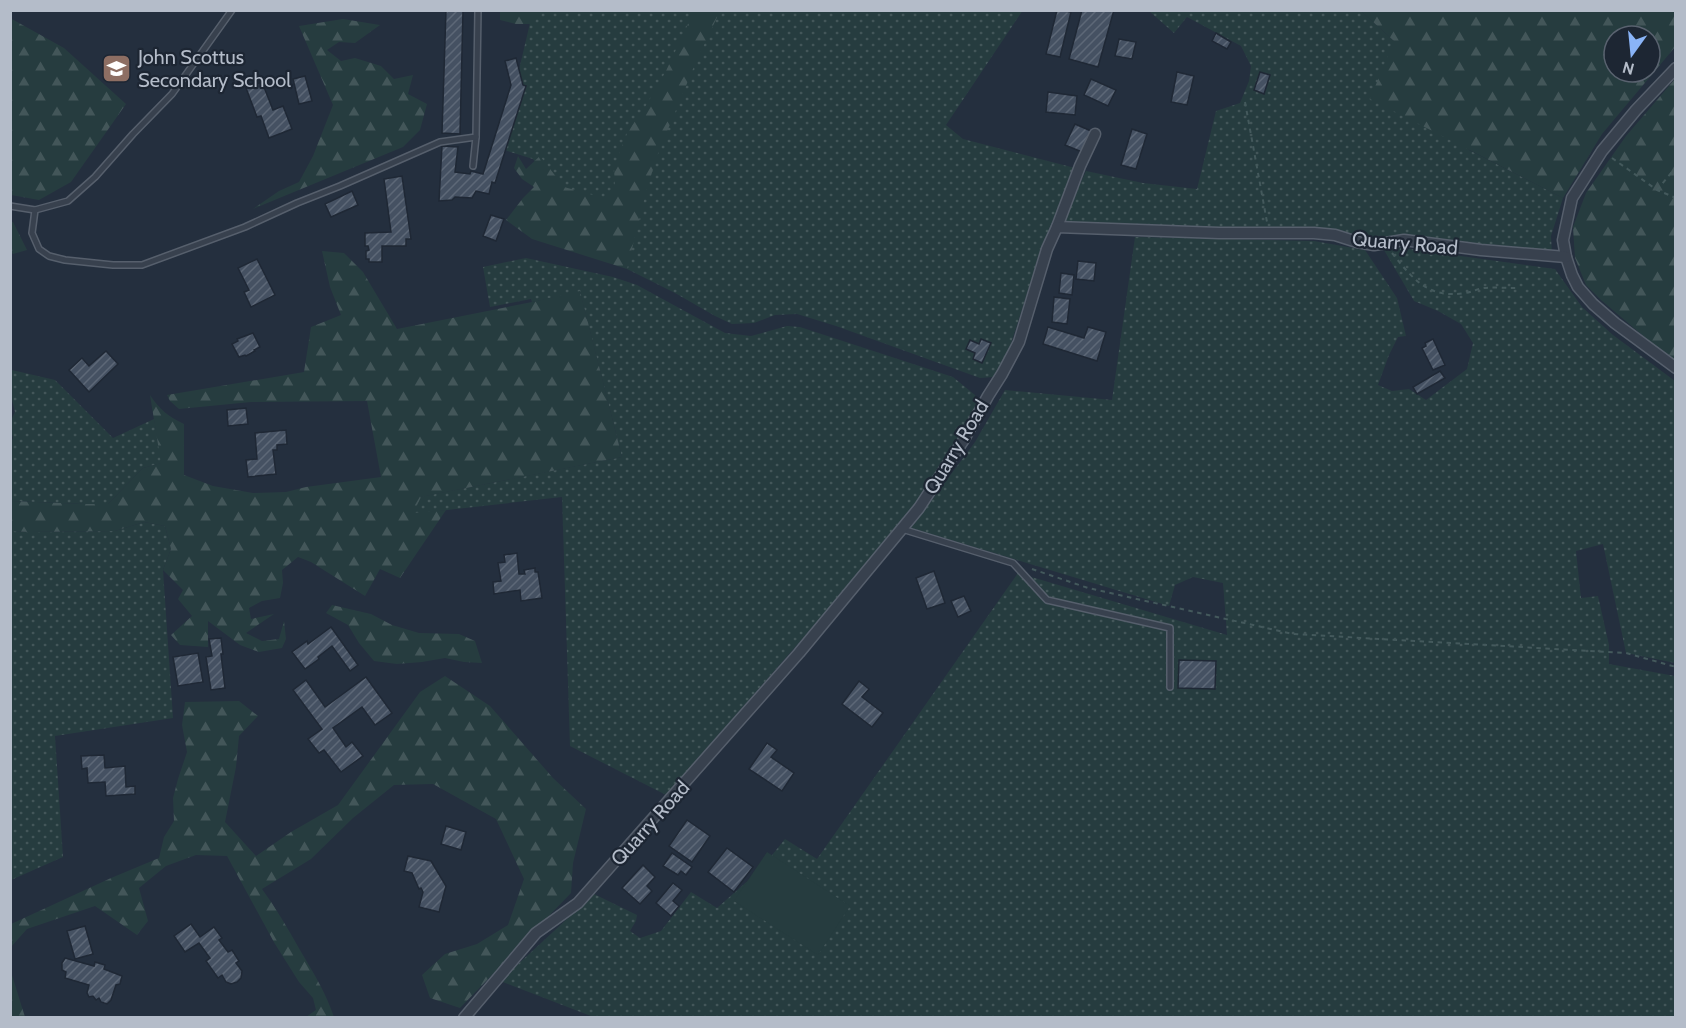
<svg xmlns="http://www.w3.org/2000/svg" width="1686" height="1028" viewBox="0 0 1686 1028" font-family="Cabin,sans-serif">
<defs>
<pattern id="grass-dots" width="8" height="8" patternUnits="userSpaceOnUse" patternTransform="scale(1.5)"><rect width="8" height="8" fill="#263c3f"/><path d="M2 2h.1M6 6h.1" fill="none" stroke="#435659" stroke-width="1.8" stroke-linecap="round"/></pattern>
<pattern id="forest-firs" width="22" height="20" patternUnits="userSpaceOnUse" patternTransform="scale(1.5)"><rect width="22" height="20" fill="#263c3f"/><path d="M5 1l3.5 6h-7zM16 11l3.5 6h-7z" fill="#435659"/></pattern>
<pattern id="building-hatch" width="6" height="6" patternUnits="userSpaceOnUse" patternTransform="scale(1.5)"><rect width="6" height="6" fill="#455162"/><path d="M-1 1l2-2M0 6l6-6M5 7l2-2" fill="none" stroke="#5d6877"/></pattern>
</defs>
<rect width="100%" height="100%" fill="#242f3e"/>
<g fill="url(#grass-dots)">
<polygon points="1023,10 946,125 963,139 1075,168 1043,244 1008,353 994,377 980,378 836,326 797,314 775,315 754,323 732,324 715,316 675,293 627,269 632,193 616,191 605,200 563,189 542,172 533,159 504,150 506,125 530,23 527,11"/>
<polygon points="1149,11 1361,11 1394,41 1469,150 1563,198 1551,236 1552,254 1248,230 1062,223 1086,171 1143,183 1197,189 1216,111 1240,103 1249,81 1251,66 1241,46 1187,17 1174,33"/>
<polygon points="1135,237 1314,241 1365,250 1397,298 1406,336 1398,337 1389,355 1378,385 1392,391 1409,389 1426,400 1467,369 1473,343 1461,324 1438,311 1414,301 1384,250 1403,248 1555,269 1582,307 1613,335 1675,381 1675,663 1626,653 1603,544 1576,551 1581,598 1598,596 1609,645 1609,664 1675,676 1675,1017 596,1018 500,981 594,894 637,915 636,921 630,931 640,938 661,931 691,892 717,908 760,870 785,839 817,859 1018,573 1227,635 1223,583 1193,577 1175,585 1169,606 911,528 975,442 1005,390 1112,400"/>
<polygon points="526,258 613,277 637,285 725,333 751,336 787,326 800,327 953,377 975,395 979,407 925,492 832,605 666,795 570,746 562,497 412,514 420,497 622,457 580,292 532,302 531,299 490,307 483,267"/>
<path d="M 12,370 L 55,380 L 113,438 L 154,419 L 162,463 L 143,468 L 108,504 L 85,504 L 11,501 L 10,444 L 13,438 C 10,427 10,421 15,412 L 11,396 Z"/>
<polygon points="144,522 165,526 171,549 163,570 173,718 55,736 63,857 11,880 11,531 29,532 115,531"/>
</g>
<g fill="url(#forest-firs)" fill-rule="evenodd">
<polygon points="500,11 538,10 538,11 534,24 516,24 500,20"/>
<polygon points="694,11 720,11 695,64 657,156 646,192 627,269 532,239 506,220 523,198 534,187 522,179 514,168 518,156 526,169 540,156 564,187 604,198 615,190 614,167 628,131 644,109 666,71"/>
<path d="M 1361,11 L 1675,11 L 1675,47 L 1602,134 L 1563,198 L 1370,99 L 1394,41 ZM 1614,36 L 1650,36 L 1650,72 L 1614,72 Z"/>
<polygon points="10,18 64,48 126,104 71,182 39,200 11,195"/>
<polygon points="343,19 380,25 355,43 339,42 327,50 341,61 355,58 381,66 394,79 413,75 408,94 427,104 420,130 403,147 253,209 279,191 299,182 313,156 333,105 299,26"/>
<polygon points="1675,79 1675,363 1601,300 1586,285 1575,258 1573,227 1586,193 1626,136"/>
<polygon points="11,222 13,222 27,250 13,254 11,252"/>
<path d="M 322,251 L 344,253 L 363,272 L 397,329 L 532,302 L 580,291 L 622,457 L 421,497 L 413,513 L 446,510 L 400,578 L 380,569 L 365,596 L 311,562 L 298,557 L 282,570 L 283,583 L 280,598 L 262,601 L 249,608 L 251,619 L 274,614 L 246,633 L 262,641 L 279,639 L 284,621 L 286,639 L 282,648 L 259,652 L 240,645 L 208,621 L 208,647 L 180,645 L 171,635 L 192,616 L 178,599 L 183,590 L 163,570 L 171,549 L 165,526 L 144,522 L 115,531 L 29,532 L 11,531 L 11,501 L 85,504 L 108,504 L 143,468 L 161,463 L 150,395 C 159,409 169,417 184,424 L 184,475 L 213,486 L 253,493 L 286,492 L 306,487 L 381,477 L 367,401 L 251,402 L 179,409 L 170,401 L 167,395 L 304,372 L 311,327 L 341,315 L 330,287 Z"/>
<polygon points="332,605 371,614 392,625 419,633 459,634 475,641 482,663 464,662 445,658 422,662 397,664 374,661 359,643 348,625 326,613"/>
<path d="M 445,676 L 490,706 L 553,778 L 586,809 L 573,863 L 571,893 L 460,1008 L 430,998 L 422,975 L 445,954 L 477,944 L 508,925 L 524,879 L 496,819 L 433,784 L 394,785 L 353,818 L 311,859 L 262,889 C 276,908 288,929 300,950 C 313,972 326,993 334,1017 L 306,1017 L 316,1010 L 313,998 L 299,982 L 275,944 L 227,856 L 196,855 L 166,866 L 139,888 L 148,921 L 137,935 L 95,906 L 27,929 L 11,947 L 11,924 L 111,878 L 159,858 L 164,837 L 174,821 L 173,798 L 178,779 L 187,752 L 182,725 L 185,702 L 239,701 L 258,716 L 239,736 L 236,767 L 225,822 L 256,856 L 291,832 L 338,805 L 420,692 Z"/>
<polygon points="11,972 25,1017 12,1017 11,1015"/>
</g>
<polygon fill="#263c3f" points="767,852 850,906 818,955 734,901"/>
<g fill="url(#building-hatch)" stroke="#1f2835" stroke-width="1.5">
<polygon points="446,10 463,10 460,134 442,133"/>
<polygon points="1057,10 1071,12 1060,57 1046,54"/>
<polygon points="1082,10 1114,10 1098,67 1069,59"/>
<polygon points="1216,33 1231,42 1227,49 1212,41"/>
<polygon points="1119,39 1136,42 1132,59 1115,56"/>
<polygon points="516,58 523,85 526,86 495,183 492,182 489,194 476,191 472,198 455,197 452,200 439,201 442,146 458,147 455,172 470,174 471,171 483,174 511,85 505,61"/>
<polygon points="1177,72 1194,76 1187,105 1171,102"/>
<polygon points="1260,72 1270,75 1264,94 1254,90"/>
<polygon points="305,76 312,101 299,104 293,79"/>
<polygon points="1091,79 1116,90 1108,106 1084,95"/>
<polygon points="262,82 273,110 283,106 292,129 269,138 261,116 257,117 246,88"/>
<polygon points="1048,92 1077,96 1075,115 1046,112"/>
<polygon points="1075,124 1091,131 1082,152 1065,145"/>
<polygon points="1132,129 1147,134 1136,169 1121,165"/>
<polygon points="402,176 411,239 406,239 406,246 382,246 382,262 369,262 369,259 366,259 366,251 369,250 368,246 365,246 365,233 391,232 384,179"/>
<polygon points="352,191 358,205 331,217 325,204"/>
<polygon points="491,215 504,219 496,241 483,236"/>
<polygon points="257,259 275,295 251,307 244,292 249,290 238,268"/>
<polygon points="1078,261 1096,263 1094,281 1076,279"/>
<polygon points="1061,273 1074,275 1072,295 1059,293"/>
<polygon points="1054,297 1070,299 1067,324 1052,322"/>
<polygon points="1048,327 1084,338 1088,327 1106,332 1097,361 1043,344"/>
<polygon points="253,333 260,347 254,350 255,351 246,356 245,355 239,357 232,344 238,341 237,339"/>
<polygon points="981,339 991,343 982,363 973,359 975,353 966,349 970,340 979,344"/>
<polygon points="1433,339 1445,365 1433,370 1422,348 1426,346 1425,343"/>
<polygon points="106,351 118,364 89,392 69,370 82,358 89,366"/>
<polygon points="1440,371 1445,378 1417,394 1413,387"/>
<polygon points="246,408 248,424 228,426 227,410"/>
<polygon points="286,430 287,444 277,445 277,450 273,450 276,474 248,477 246,460 257,459 255,433"/>
<polygon points="517,553 519,574 525,574 524,570 535,568 535,572 538,572 542,598 521,601 520,590 494,594 493,582 501,581 498,563 505,562 504,555"/>
<polygon points="934,571 945,603 927,609 916,578"/>
<polygon points="964,596 971,611 958,617 951,601"/>
<polygon points="331,627 358,665 350,671 332,646 318,657 319,659 305,669 292,652 307,641 308,644"/>
<polygon points="221,638 223,654 221,654 225,688 211,690 206,657 212,656 209,639"/>
<polygon points="198,653 203,682 178,686 173,657"/>
<polygon points="1179,660 1216,661 1215,689 1178,688"/>
<polygon points="366,677 392,713 375,725 362,707 333,728 346,747 352,742 363,756 341,772 324,750 319,753 308,739 322,729 293,690 306,680 325,707"/>
<polygon points="859,681 869,689 862,697 883,713 872,727 842,704"/>
<polygon points="767,743 777,750 771,757 794,773 782,791 749,769"/>
<polygon points="104,755 105,768 125,766 126,787 135,786 135,794 106,796 105,782 88,783 87,768 82,769 81,756"/>
<polygon points="687,820 710,836 692,862 669,846"/>
<polygon points="446,826 466,832 461,850 441,844"/>
<polygon points="727,848 753,867 734,892 708,872"/>
<polygon points="672,853 692,867 686,875 681,871 678,875 663,866"/>
<polygon points="408,856 431,861 446,886 439,912 419,907 423,892 421,888 419,889 412,873 404,871"/>
<polygon points="643,865 655,877 647,886 652,891 640,904 622,888"/>
<polygon points="673,883 682,890 673,901 679,906 671,916 656,903"/>
<polygon points="191,924 200,937 214,927 222,938 219,940 228,952 232,950 239,961 236,963 242,971 241,978 237,982 231,984 226,982 222,975 218,978 206,961 210,958 199,943 185,952 174,936"/>
<polygon points="85,926 93,954 75,959 67,931"/>
<polygon points="65,958 94,966 95,962 105,965 104,969 122,976 120,984 116,985 111,1000 107,1004 101,1002 99,998 96,1000 93,996 89,997 87,993 89,985 65,978 66,972 62,970 62,963"/>
</g>
<g fill="none" stroke-linecap="round" stroke-linejoin="round">
<defs>
<g id="lane">
<polyline points="473,166 476,137"/>
<polyline points="10,206 35,210 68,201 95,177 133,134 172,94 232,10"/>
<polyline points="35,210 32,233 39,249 49,256 65,260 113,265 142,265 245,227 297,203 340,186 440,142 476,137 478,10"/>
<polyline points="902,529 1013,563 1047,600 1170,628 1170,687"/>
</g>
<g id="street">
<polyline points="1676,68 1636,110 1602,151 1572,198 1563,240 1566,257 1572,275 1578,287 1593,304 1615,323 1676,368"/>
<polyline points="1057,227 1080,166 1095,134"/>
<polyline points="464,1018 536,933 578,903 799,653 919,508 963,441 988,396 1002,374 1019,342 1047,249 1057,227 1219,233 1314,233 1335,235 1357,242 1374,245 1404,240 1481,250 1566,257"/>
</g>
</defs>
<use href="#lane" stroke="#565f6c" stroke-width="8"/>
<use href="#street" stroke="#565f6c" stroke-width="13"/>
<g stroke="#44595c" stroke-width="2" stroke-dasharray="4.5 4.5" stroke-linecap="butt">
<polyline points="1245,102 1267,222"/>
<polyline points="1612,158 1657,190 1676,198"/>
<polyline points="1657,190 1676,167"/>
<path d="M 1392,253 C 1413,279 1428,299 1465,293 C 1472,292 1477,289 1484,288 C 1494,287 1506,288 1516,288"/>
<polyline points="1032,569 1088,588 1293,634 1626,653 1676,667"/>
</g>
<use href="#lane" stroke="#38414e" stroke-width="5"/>
<use href="#street" stroke="#38414e" stroke-width="10"/>
</g>
<defs>
<symbol id="school-square" viewBox="-11 -11 22 22"><rect x="-9" y="-9" width="18" height="18" rx="4" fill="#8d6e63" stroke="#1d2633"/><path d="M0-5L7-2L0 1L-7-2ZM-4 1L0 2.5L4 1V4Q0 6-4 4Z" fill="#fff"/></symbol>
</defs>
<g fill-rule="evenodd">
<use href="#school-square" x="100" y="52" width="33" height="33"/>
</g>
<g text-anchor="middle" stroke-width="4.5" stroke-linejoin="round" paint-order="stroke">
<g font-size="20" fill="#b4bcc9" stroke="#1d2633" text-anchor="start">
<text x="138" y="64">John Scottus<tspan x="138" dy="23">Secondary School</tspan></text>
</g>
<g font-size="20" fill="#b4bcc9" stroke="#1d2633">
<text transform="translate(1405 243) rotate(5)" y="7">Quarry Road</text>
<text transform="translate(956 447) rotate(-59)" y="7">Quarry Road</text>
<text transform="translate(650 823) rotate(-48)" y="7">Quarry Road</text>
</g>
</g>
<rect width="1686" height="1028" fill="none" stroke="#b4bcc9" stroke-width="24"/>
<g transform="translate(1632 54) rotate(195)"><circle r="28" fill="#1d2633" stroke="#59626f" stroke-width="1.5"/>
<path d="M0-4.5L10 22L0 15L-10 22Z" fill="#8ab4f8"/>
<text y="-9" font-size="16" font-weight="bold" text-anchor="middle" fill="#b4bcc9">N</text>
</g>
</svg>
